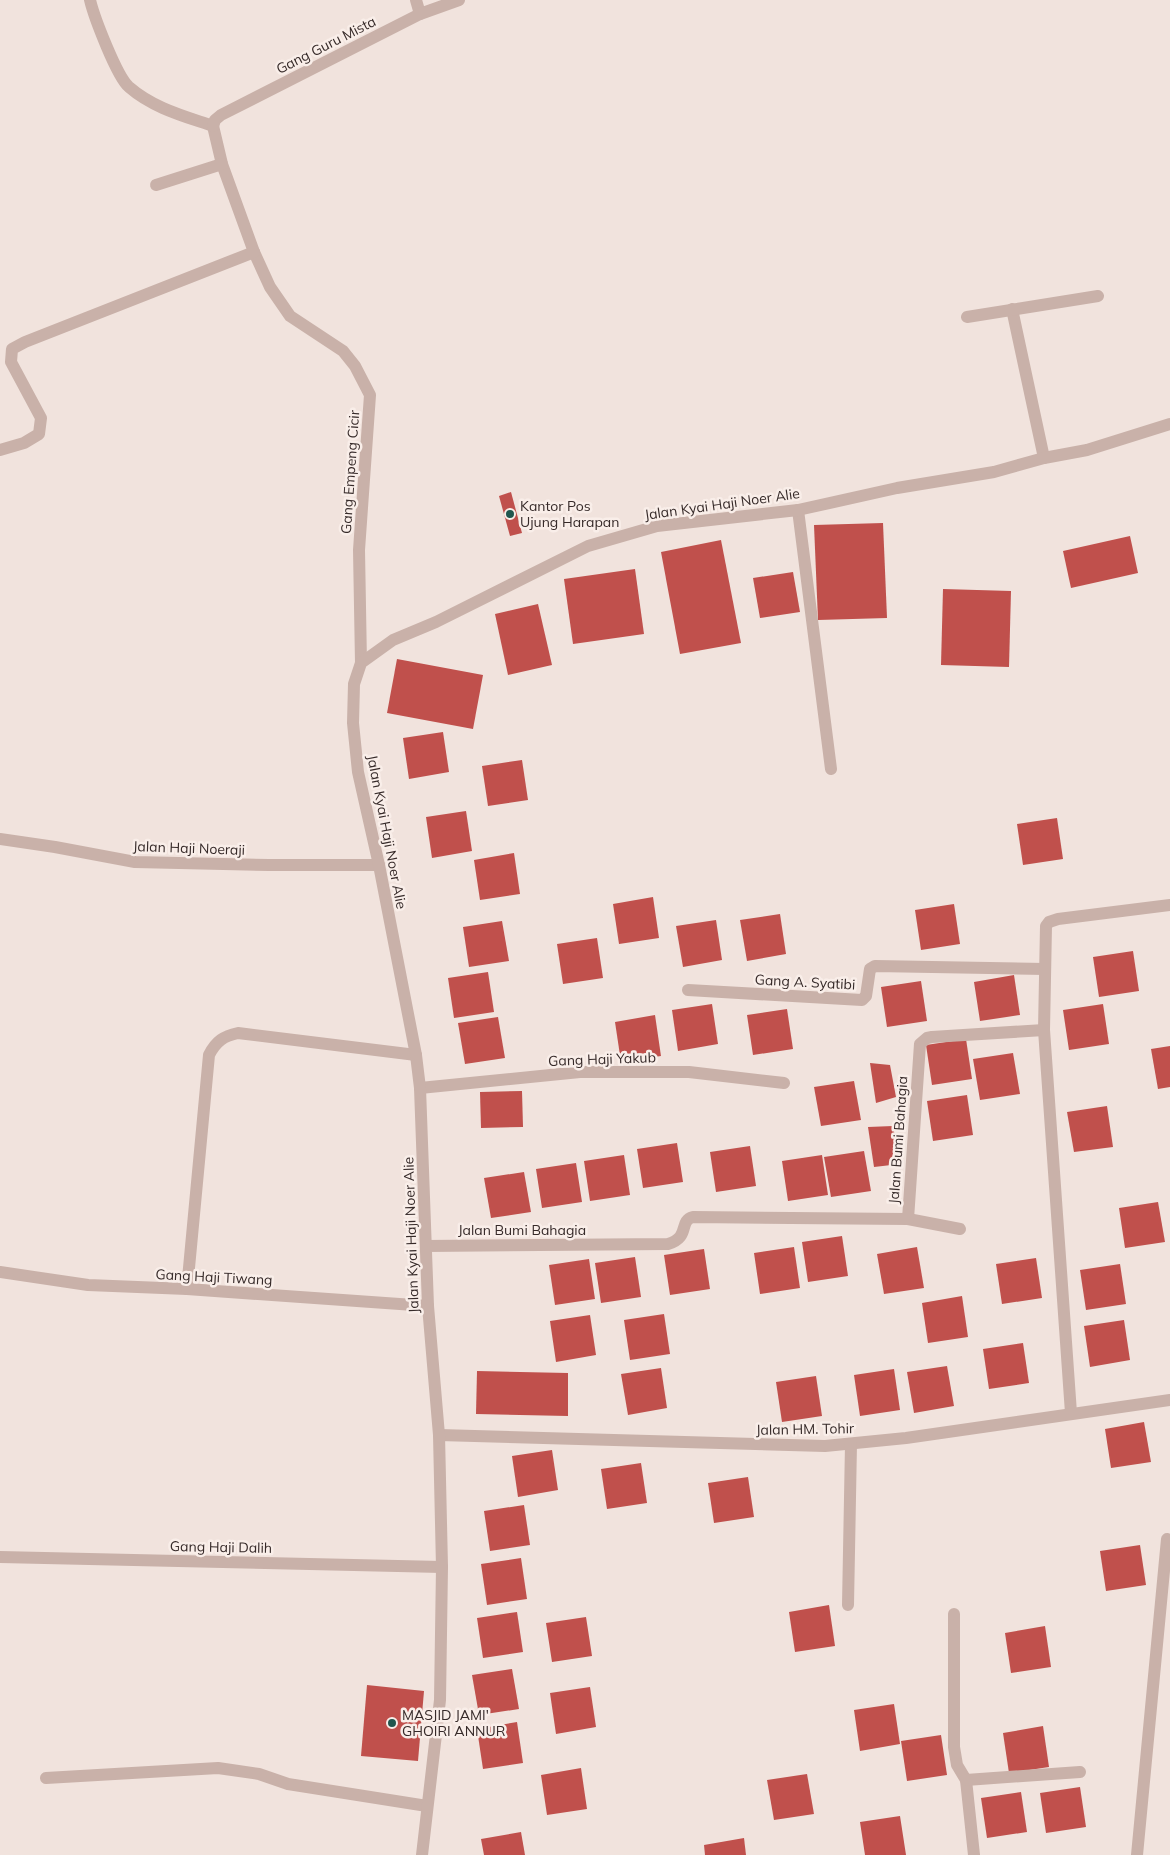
<svg xmlns="http://www.w3.org/2000/svg" width="1170" height="1855" viewBox="0 0 1170 1855" font-family="Mulish,sans-serif">
<rect width="100%" height="100%" fill="#f1e3dd"/>
<g fill="#c0504c">
<polygon points="511,492 522,533 510,536 499,496"/>
<polygon points="883,523 887,618 818,620 814,525"/>
<polygon points="1130,536 1138,573 1071,588 1063,551"/>
<polygon points="721,540 741,643 680,654 661,552"/>
<polygon points="635,569 644,634 573,644 564,579"/>
<polygon points="793,572 800,612 760,618 753,578"/>
<polygon points="943,589 1011,591 1009,667 941,665"/>
<polygon points="538,604 552,665 508,675 495,614"/>
<polygon points="397,659 483,675 473,729 387,713"/>
<polygon points="443,732 449,772 409,779 403,738"/>
<polygon points="522,760 528,800 488,806 482,766"/>
<polygon points="466,811 472,851 432,858 426,817"/>
<polygon points="1057,818 1063,859 1023,865 1017,824"/>
<polygon points="514,853 520,894 480,900 474,860"/>
<polygon points="653,897 659,938 619,944 613,904"/>
<polygon points="954,904 960,944 921,950 915,910"/>
<polygon points="780,914 786,954 747,961 740,920"/>
<polygon points="716,920 722,960 683,967 676,926"/>
<polygon points="502,921 509,961 469,967 463,927"/>
<polygon points="597,938 603,978 563,984 557,944"/>
<polygon points="1133,951 1139,991 1099,997 1093,957"/>
<polygon points="488,972 494,1012 454,1018 448,978"/>
<polygon points="1014,975 1020,1015 980,1021 974,982"/>
<polygon points="921,981 927,1021 887,1027 881,987"/>
<polygon points="712,1004 718,1044 678,1051 672,1010"/>
<polygon points="1103,1004 1109,1044 1069,1050 1063,1010"/>
<polygon points="787,1009 793,1049 753,1055 747,1015"/>
<polygon points="655,1015 661,1056 621,1062 615,1022"/>
<polygon points="498,1017 505,1058 465,1064 458,1023"/>
<polygon points="966,1039 972,1079 932,1085 926,1045"/>
<polygon points="1170,1046 1170,1087 1158,1089 1151,1049"/>
<polygon points="1013,1053 1020,1094 980,1100 973,1059"/>
<polygon points="870,1063 890,1065 896,1097 876,1103"/>
<polygon points="854,1081 861,1120 821,1126 814,1087"/>
<polygon points="522,1091 523,1127 481,1128 480,1092"/>
<polygon points="967,1095 973,1135 933,1141 927,1101"/>
<polygon points="1107,1106 1113,1147 1074,1152 1067,1112"/>
<polygon points="893,1126 900,1164 874,1167 868,1127"/>
<polygon points="677,1143 683,1182 643,1188 637,1149"/>
<polygon points="750,1146 756,1186 716,1192 710,1152"/>
<polygon points="864,1151 871,1191 831,1197 824,1157"/>
<polygon points="624,1155 630,1195 590,1201 584,1161"/>
<polygon points="822,1155 828,1195 788,1201 782,1161"/>
<polygon points="576,1163 582,1202 542,1208 536,1169"/>
<polygon points="524,1172 531,1212 491,1218 484,1178"/>
<polygon points="1158,1202 1165,1242 1125,1248 1119,1208"/>
<polygon points="842,1236 848,1276 808,1282 802,1242"/>
<polygon points="794,1247 800,1288 760,1294 754,1253"/>
<polygon points="917,1247 924,1288 884,1294 877,1254"/>
<polygon points="704,1249 710,1289 670,1295 664,1255"/>
<polygon points="635,1257 641,1297 601,1303 595,1263"/>
<polygon points="1036,1258 1042,1298 1002,1304 996,1264"/>
<polygon points="589,1259 595,1299 555,1305 549,1265"/>
<polygon points="1120,1264 1126,1304 1086,1310 1080,1270"/>
<polygon points="962,1296 968,1337 928,1343 922,1303"/>
<polygon points="664,1314 670,1354 630,1360 624,1320"/>
<polygon points="590,1315 596,1355 556,1362 550,1321"/>
<polygon points="1124,1320 1130,1360 1090,1367 1084,1326"/>
<polygon points="1023,1343 1029,1383 989,1389 983,1349"/>
<polygon points="947,1366 954,1406 914,1413 907,1372"/>
<polygon points="661,1368 667,1408 628,1415 621,1374"/>
<polygon points="894,1369 900,1410 860,1416 854,1375"/>
<polygon points="477,1371 568,1373 568,1416 476,1414"/>
<polygon points="816,1376 822,1416 782,1422 776,1382"/>
<polygon points="1144,1422 1151,1462 1111,1468 1105,1429"/>
<polygon points="552,1450 558,1490 518,1497 512,1456"/>
<polygon points="641,1463 647,1503 607,1509 601,1469"/>
<polygon points="748,1477 754,1517 714,1523 708,1483"/>
<polygon points="524,1505 530,1545 490,1551 484,1511"/>
<polygon points="1140,1545 1146,1585 1106,1591 1100,1551"/>
<polygon points="521,1558 527,1599 487,1605 481,1564"/>
<polygon points="829,1605 835,1646 795,1652 789,1612"/>
<polygon points="517,1612 523,1652 483,1658 477,1618"/>
<polygon points="586,1617 592,1656 552,1662 546,1623"/>
<polygon points="1045,1626 1051,1667 1011,1673 1005,1633"/>
<polygon points="512,1669 519,1709 479,1715 472,1675"/>
<polygon points="367,1685 424,1691 418,1761 361,1756"/>
<polygon points="590,1687 596,1727 556,1734 550,1693"/>
<polygon points="894,1704 900,1744 860,1751 854,1710"/>
<polygon points="517,1722 523,1763 483,1769 477,1729"/>
<polygon points="1043,1726 1049,1767 1009,1773 1003,1733"/>
<polygon points="941,1735 947,1775 907,1781 901,1741"/>
<polygon points="581,1768 587,1809 547,1815 541,1775"/>
<polygon points="807,1774 814,1814 774,1820 767,1780"/>
<polygon points="1080,1787 1086,1827 1046,1833 1040,1793"/>
<polygon points="1021,1792 1027,1832 987,1838 981,1798"/>
<polygon points="900,1816 906,1855 865,1855 860,1822"/>
<polygon points="521,1832 525,1855 484,1855 481,1839"/>
<polygon points="744,1838 746,1855 705,1855 704,1845"/>
</g>
<g fill="none" stroke-linecap="round" stroke-linejoin="round">
<g stroke="#c9b1a9" stroke-width="12">
<path d="M 90,0 C 94,17 117,77 129,87 C 153,108 184,116 213,126"/>
<polyline points="416,0 420,14"/>
<polyline points="213,126 222,164 254,252 270,287 290,316 343,351 355,366 370,395 359,550 361,663"/>
<polyline points="213,126 215,120 221,115 420,14 459,0"/>
<polyline points="156,185 222,164"/>
<polyline points="1012,309 1044,458"/>
<polyline points="967,317 1098,296"/>
<polyline points="0,450 24,443 39,434 41,418 11,362 12,349 25,342 254,252"/>
<polyline points="798,510 831,769"/>
<polyline points="0,839 55,847 135,862 269,865 379,865"/>
<polyline points="688,990 862,1000 866,996 870,969 875,966 1045,969"/>
<polyline points="420,1088 580,1072 689,1072 784,1083"/>
<polyline points="908,1219 960,1229"/>
<path d="M 426,1246 L 668,1244 C 691,1237 678,1221 693,1217 L 908,1219 L 920,1044 L 927,1038 L 932,1037 L 1044,1030"/>
<polyline points="0,1272 88,1285 187,1289 428,1306"/>
<path d="M 187,1289 L 209,1055 C 216,1041 224,1036 238,1033 L 416,1055"/>
<polyline points="1071,1413 1044,1030 1046,926 1049,922 1058,919 1170,905"/>
<polyline points="439,1435 825,1446 906,1438 1170,1400"/>
<polyline points="0,1557 442,1567"/>
<polyline points="848,1605 851,1444"/>
<polyline points="954,1614 954,1747 957,1765 966,1780 974,1855"/>
<polyline points="46,1778 218,1768 259,1774 288,1784 427,1806"/>
<polyline points="966,1780 1080,1772"/>
<polyline points="422,1855 440,1700 442,1567 439,1435 428,1306 420,1088 416,1055 379,865 358,772 353,723 354,684 361,663 393,640 436,622 588,546 657,526 798,510 897,488 994,472 1044,458 1087,450 1170,424"/>
<polyline points="1137,1855 1167,1539"/>
</g>
</g>
<g fill="#20564e" stroke="#f9eee9" stroke-width="2">
<circle cx="510" cy="514" r="5"/>
<circle cx="392" cy="1723" r="5"/>
</g>
<g text-anchor="middle" stroke-width="5" stroke-linejoin="round" paint-order="stroke">
<g font-size="14" fill="#362a29" stroke="#f9eee9">
<text transform="translate(326 45) rotate(-27)" y="5">Gang Guru Mista</text>
<text transform="translate(350 472) rotate(-86)" y="5">Gang Empeng Cicir</text>
<text transform="translate(722 504) rotate(-8)" y="5">Jalan Kyai Haji Noer Alie</text>
<text transform="translate(387 832) rotate(79)" y="5">Jalan Kyai Haji Noer Alie</text>
<text transform="translate(189 848) rotate(2)" y="5">Jalan Haji Noeraji</text>
<text transform="translate(805 982) rotate(3)" y="5">Gang A. Syatibi</text>
<text transform="translate(602 1059) rotate(-2)" y="5">Gang Haji Yakub</text>
<text transform="translate(898 1140) rotate(-86)" y="5">Jalan Bumi Bahagia</text>
<text x="522" y="1235">Jalan Bumi Bahagia</text>
<text transform="translate(411 1235) rotate(-92)" y="5">Jalan Kyai Haji Noer Alie</text>
<text transform="translate(214 1277) rotate(3)" y="5">Gang Haji Tiwang</text>
<text transform="translate(805 1429) rotate(-1)" y="5">Jalan HM. Tohir</text>
<text transform="translate(221 1547) rotate(1)" y="5">Gang Haji Dalih</text>
</g>
<g font-size="14" fill="#362a29" stroke="#f9eee9" text-anchor="start">
<text x="520" y="511">Kantor Pos<tspan x="520" dy="16">Ujung Harapan</tspan></text>
<text x="402" y="1720">MASJID JAMI'<tspan x="402" dy="16">GHOIRI ANNUR</tspan></text>
</g>
</g>
</svg>
